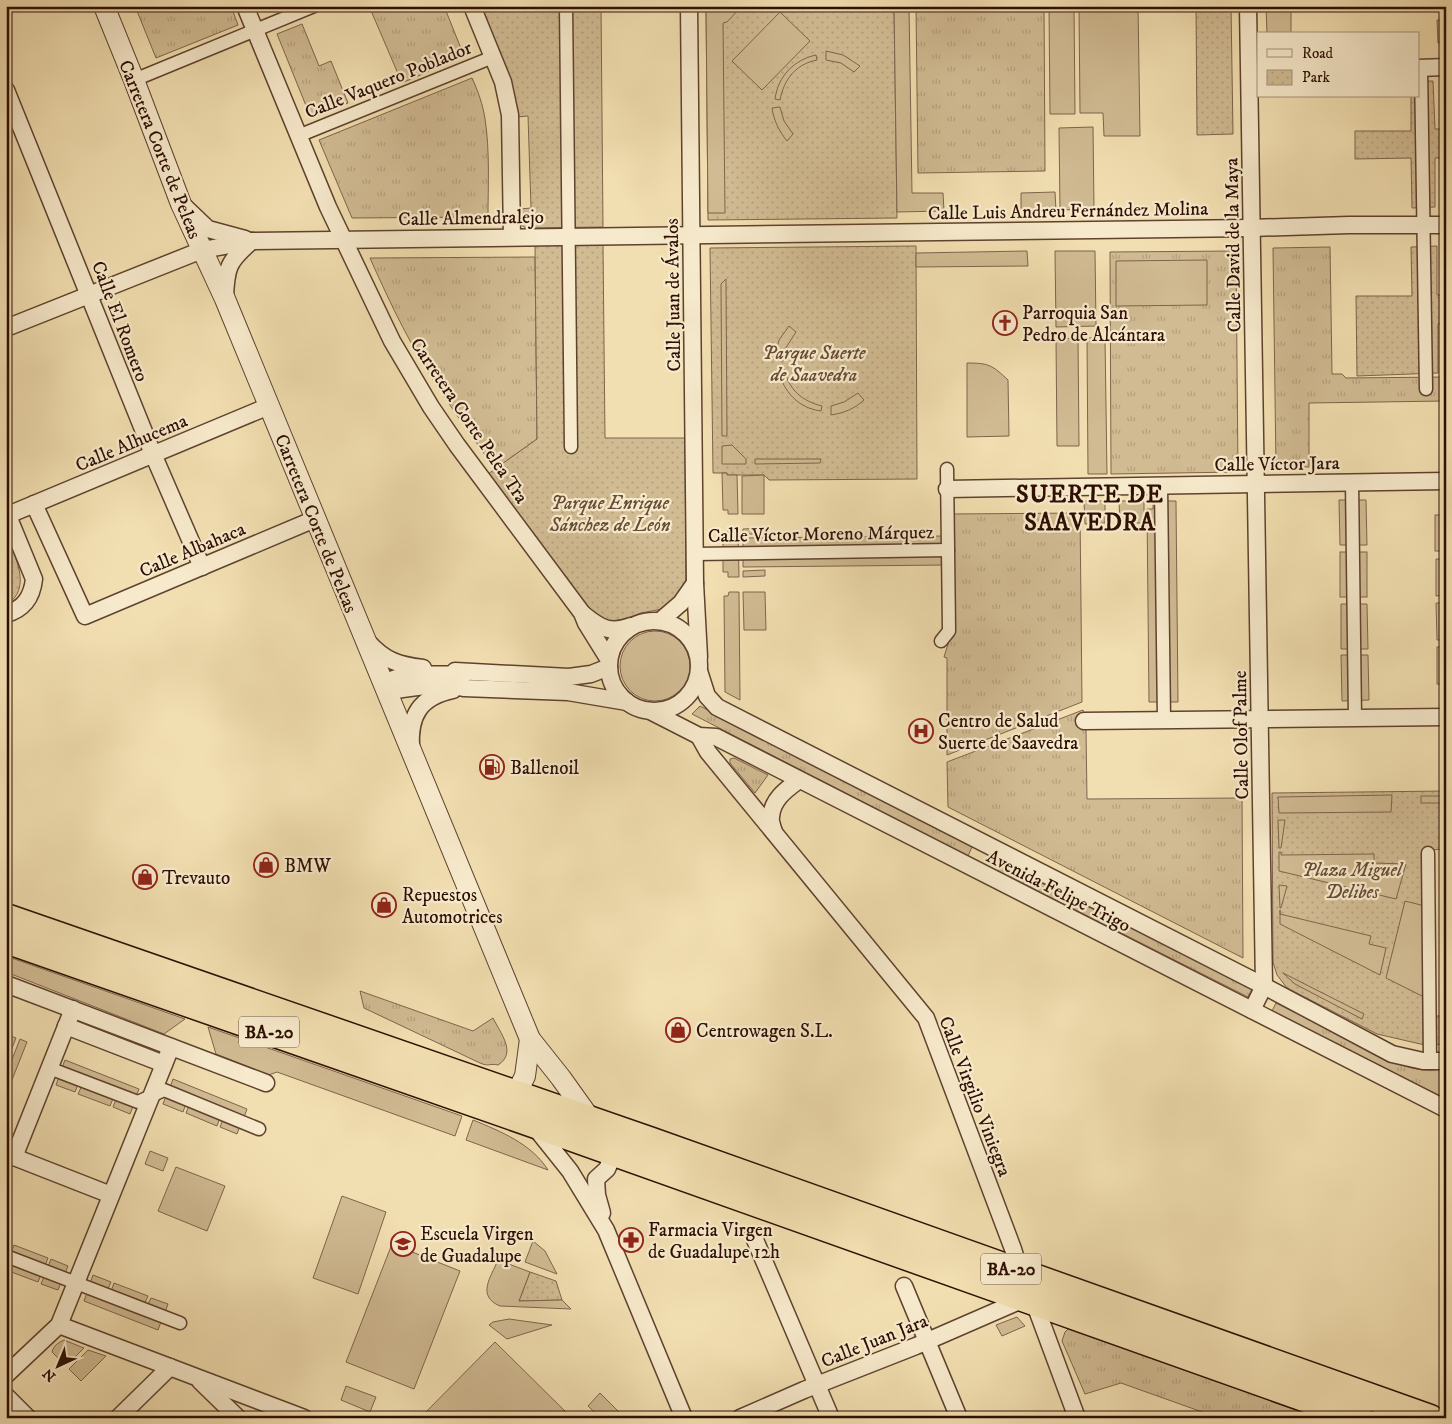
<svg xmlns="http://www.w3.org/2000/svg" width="1452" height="1424" viewBox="0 0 1452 1424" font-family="'IM FELL DW Pica',serif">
<defs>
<pattern id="grass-tufts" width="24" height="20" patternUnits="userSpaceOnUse" patternTransform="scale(1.25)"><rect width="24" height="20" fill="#d1bb93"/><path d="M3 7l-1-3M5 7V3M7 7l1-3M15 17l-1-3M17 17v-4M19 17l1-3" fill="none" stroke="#b4a07d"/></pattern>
<pattern id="park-dots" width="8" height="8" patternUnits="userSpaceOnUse" patternTransform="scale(1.25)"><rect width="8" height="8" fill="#d1bb93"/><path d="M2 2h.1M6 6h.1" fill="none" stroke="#b4a07d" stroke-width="1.8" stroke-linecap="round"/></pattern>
</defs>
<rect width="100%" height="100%" fill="#f2dfb1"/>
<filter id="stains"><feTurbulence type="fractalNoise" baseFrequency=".004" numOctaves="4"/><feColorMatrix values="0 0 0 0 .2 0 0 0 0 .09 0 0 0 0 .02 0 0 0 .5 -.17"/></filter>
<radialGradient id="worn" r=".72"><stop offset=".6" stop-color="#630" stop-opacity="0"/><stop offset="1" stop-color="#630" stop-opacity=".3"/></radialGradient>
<g fill="url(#grass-tufts)" stroke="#7f644b">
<polygon points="135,6 231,6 238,25 156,58"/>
<polygon points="369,6 444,6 464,56 402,83"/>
<polygon points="916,6 1044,6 1045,171 918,173"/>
<polygon points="302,24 319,66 331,61 348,103 311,118 277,34"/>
<path d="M 472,78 C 478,91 483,105 485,119 C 490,151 488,185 488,217 L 352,218 L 319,140 Z"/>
<polygon points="1330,247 1332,374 1342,374 1346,378 1446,377 1446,401 1309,403 1309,467 1276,467 1273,248"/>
<polygon points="1236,251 1238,472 1111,474 1110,252"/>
<path d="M 535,257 L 537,439 L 495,469 C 472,436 447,403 426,368 C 404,333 387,296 370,258 Z"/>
<polygon points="1080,513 1082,702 947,755 947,658 944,657 952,631 951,514"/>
<polygon points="700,706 972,847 968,856 692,714"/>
<polygon points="1083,710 1086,729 1087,799 1242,798 1243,958 948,807 947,762"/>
<polygon points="734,758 768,775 755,793 730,763 730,759"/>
<polygon points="1002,863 1252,989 1248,997 998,871"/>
<path d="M 360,991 L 473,1031 L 493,1018 C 501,1034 517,1053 498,1065 C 490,1063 489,1067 480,1063 L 364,1008 Z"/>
<path d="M 1276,1003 C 1298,1014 1320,1025 1342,1036 C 1372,1051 1410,1078 1446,1068 L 1446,1099 L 1272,1011 Z"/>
<polygon points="1068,1329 1320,1418 1219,1418 1121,1383 1085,1394 1062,1341 1065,1332"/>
</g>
<g fill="url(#park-dots)" stroke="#7f644b">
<polygon points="478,6 601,6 603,227 526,228 521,225 520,209 531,208 528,116 517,117"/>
<polygon points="706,6 894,6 897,218 708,220"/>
<polygon points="1196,6 1231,6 1233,134 1197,135"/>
<polygon points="1418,81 1433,81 1435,129 1446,129 1446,158 1435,158 1435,207 1412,208 1411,158 1355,159 1355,131 1411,131 1411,96 1418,96"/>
<polygon points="535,244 603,244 605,438 685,438 686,584 682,595 662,609 641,613 625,619 615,621 605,620 592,613 488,474 537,439"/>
<polygon points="916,246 917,479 769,480 764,475 727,475 727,473 713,473 710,248"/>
<polygon points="1437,246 1437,295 1446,295 1446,324 1438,324 1438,373 1357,376 1356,296 1412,296 1411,247"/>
<path d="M 6,535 C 15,556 33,589 6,605 Z"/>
<polygon points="1446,791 1446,849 1431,850 1433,1016 1446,1016 1446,1043 1429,1046 1377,1034 1287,988 1277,975 1273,962 1272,793"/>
<polygon points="530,1272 556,1281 562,1300 519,1301"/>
</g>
<g fill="#d1bb93" stroke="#7f644b">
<polygon points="706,6 740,6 740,8 727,22 723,23 725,213 708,213"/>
<polygon points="894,6 909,6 912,193 943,193 944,211 897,212"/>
<polygon points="1049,6 1074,6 1075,114 1050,114"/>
<polygon points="1079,6 1138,6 1140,136 1104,136 1103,113 1080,113"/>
<polygon points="1266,6 1291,6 1291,34 1267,34"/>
<polygon points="780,12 810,41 762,90 732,61"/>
<polygon points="1437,20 1446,20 1446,43 1438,43"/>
<polygon points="826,51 843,55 860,66 854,72 841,63 826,60"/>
<path d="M 816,55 L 817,60 C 796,64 784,79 780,100 L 775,99 C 778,76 794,60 816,55 Z"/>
<path d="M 780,107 L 784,121 L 793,134 L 787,141 C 779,131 774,121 772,108 Z"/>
<polygon points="1093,127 1094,209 1060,210 1059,128"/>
<polygon points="1055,192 1056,210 1021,210 1021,193"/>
<polygon points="1027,251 1028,266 916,267 916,253"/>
<polygon points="1055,251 1095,251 1096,326 1056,327"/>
<polygon points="1207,260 1207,305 1116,306 1116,261"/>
<polygon points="726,279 727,436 722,436 721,284"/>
<polygon points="789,326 796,332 785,349 783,361 774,360 779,340"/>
<polygon points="1078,338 1079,446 1057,446 1056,339"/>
<polygon points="1087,338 1105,338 1107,474 1088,474"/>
<path d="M 967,363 C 989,363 992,365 1008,380 L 1009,436 L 967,437 Z"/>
<path d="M 784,369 C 789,390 802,401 822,406 L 821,411 C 798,408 784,392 778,370 Z"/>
<path d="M 858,393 L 864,400 C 854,409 844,413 831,415 L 831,406 L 844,402 Z"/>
<polygon points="732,445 746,459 746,464 722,464 722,446"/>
<polygon points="755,459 821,459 820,463 755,464"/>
<polygon points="722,473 727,473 727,475 737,475 738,514 728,514 728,510 723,510"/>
<polygon points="764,475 764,514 742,514 742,476"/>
<polygon points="1339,500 1366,500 1367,545 1340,545"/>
<polygon points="1084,501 1105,501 1105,523 1085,524"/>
<polygon points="1119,501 1144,501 1144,523 1120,523"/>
<polygon points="1153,501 1176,501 1178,702 1149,702 1147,509 1153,509"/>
<rect x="1435" y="515" width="11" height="36"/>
<polygon points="765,528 765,534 743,534 743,529"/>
<polygon points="728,529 738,529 739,577 728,577 728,572 723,572 723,534 728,534"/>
<polygon points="947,536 947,565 743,567 743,538"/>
<rect x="1340" y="552" width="27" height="45"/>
<polygon points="1436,559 1446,559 1446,595 1436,596"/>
<polygon points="765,570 765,576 743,577 743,571"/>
<polygon points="729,592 739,592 740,700 725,692 724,596 728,596"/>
<polygon points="743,592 765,592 766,630 744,630"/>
<polygon points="1436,603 1446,603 1446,640 1437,640"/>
<polygon points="1341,604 1367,604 1368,649 1341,649"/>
<circle cx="655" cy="666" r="35"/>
<rect x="1437" y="647" width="9" height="37"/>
<polygon points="1341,655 1368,655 1369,700 1342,701"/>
<polygon points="1392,795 1391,812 1279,813 1278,797"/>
<rect x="1421" y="796" width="25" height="7"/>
<polygon points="1278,820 1285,820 1281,848 1279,848"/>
<polygon points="1279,852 1281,852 1281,855 1374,854 1374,863 1406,864 1396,899 1279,871"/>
<polygon points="1279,885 1287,886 1281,908 1280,908"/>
<polygon points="1405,901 1425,906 1426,998 1386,978"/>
<polygon points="1280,910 1280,914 1371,936 1369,944 1386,948 1380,975 1280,924"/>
<polygon points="6,956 185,1019 164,1034 6,972"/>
<polygon points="1283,973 1364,1014 1362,1019 1295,984"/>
<polygon points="208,1027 462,1116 455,1136 277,1072 269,1075 216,1054"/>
<polygon points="6,1034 16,1038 10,1053 6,1052"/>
<polygon points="20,1039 27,1042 6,1095 6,1075"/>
<polygon points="65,1060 139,1089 135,1099 61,1070"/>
<polygon points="60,1074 79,1082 75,1092 56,1085"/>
<polygon points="173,1079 247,1109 243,1120 169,1090"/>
<polygon points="83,1083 114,1096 110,1106 78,1094"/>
<polygon points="167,1093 187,1101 183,1112 163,1104"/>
<polygon points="117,1097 134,1104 130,1114 113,1107"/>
<polygon points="190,1103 221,1115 217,1126 186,1113"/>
<polygon points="224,1117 241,1123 237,1134 220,1127"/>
<path d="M 473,1120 C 500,1131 532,1144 548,1170 L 466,1140 Z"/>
<polygon points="150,1151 168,1158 163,1171 145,1164"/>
<polygon points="176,1167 225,1186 207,1231 158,1211"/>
<polygon points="342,1196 386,1212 358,1294 313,1278"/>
<polygon points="533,1241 545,1251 557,1274 525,1262"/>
<polygon points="392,1244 460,1271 414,1389 346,1362"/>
<polygon points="14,1245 48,1258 44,1268 10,1255"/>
<polygon points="8,1259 42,1272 38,1282 6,1270"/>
<polygon points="51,1259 68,1266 64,1276 47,1269"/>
<path d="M 498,1260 L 530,1272 L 519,1301 L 562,1300 L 571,1309 L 500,1306 C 476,1296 491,1277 498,1260 Z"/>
<polygon points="45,1274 62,1280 58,1290 41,1284"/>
<polygon points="93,1275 111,1282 106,1293 89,1286"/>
<polygon points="114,1283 148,1296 143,1307 110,1294"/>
<polygon points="88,1290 162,1319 158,1330 84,1301"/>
<polygon points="151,1298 168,1304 164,1315 146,1308"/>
<polygon points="1017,1317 1025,1326 1002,1336 996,1325"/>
<polygon points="509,1319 552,1325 507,1339 489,1325 493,1322"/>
<path d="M 64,1340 L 84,1348 L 66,1366 L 52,1352 C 54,1345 58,1343 64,1340 Z"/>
<polygon points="495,1342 572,1418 420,1418"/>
<polygon points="88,1350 106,1356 81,1381 69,1369"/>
<polygon points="346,1386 376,1397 370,1412 341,1400"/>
<polygon points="600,1393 623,1416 621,1418 600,1418 588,1406"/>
</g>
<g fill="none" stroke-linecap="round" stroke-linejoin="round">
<defs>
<g id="pedestrian">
<polyline points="566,6 571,447"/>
<polyline points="1421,68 1426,389"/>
<polyline points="134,80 314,6"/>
<polyline points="298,136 493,57"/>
<polyline points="1352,482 1355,718"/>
<polyline points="1161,485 1164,720"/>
<polyline points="695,554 948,550"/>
<polyline points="941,641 949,631 947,469"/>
<polyline points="1428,853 1430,1061"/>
<polyline points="49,1068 138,1102 164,1090 259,1129"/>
<polyline points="6,1256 180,1323"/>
</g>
<g id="minor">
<polyline points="245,6 328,207 392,341 431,407 457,445 582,613 586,623 609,660"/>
<polyline points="472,6 503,82 510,115 512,237"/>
<polyline points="689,6 695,583 699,657"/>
<polyline points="1248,6 1264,986 1252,1010"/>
<polyline points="1418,68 1446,67"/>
<polyline points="6,90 153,454 202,567"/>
<polyline points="185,207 208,229 245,239"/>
<path d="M 225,298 C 226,268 228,261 252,241"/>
<polyline points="6,328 202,250 252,241 1251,228 1349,225 1446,225"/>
<polyline points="947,489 1446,481"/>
<polyline points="34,504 85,616 315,519"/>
<path d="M 6,511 L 34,579 C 32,597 24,609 6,614"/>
<polyline points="8,515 269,406"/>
<path d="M 583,614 C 600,628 610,634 631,626"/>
<circle cx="654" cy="666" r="45"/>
<polyline points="660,621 681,603 695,583"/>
<path d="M 368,642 C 385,661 399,665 423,668"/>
<polyline points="455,671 569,677 591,674 609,667"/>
<polyline points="699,671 707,696 717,707 1264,986 1392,1054 1423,1061 1446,1061"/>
<path d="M 465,673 C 439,678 406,668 384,684 L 388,691 C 414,688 438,682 464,688 L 568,692 L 627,702"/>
<polyline points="652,712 699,736 716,737 1446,1109"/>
<polyline points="1084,721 1446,717"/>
<polyline points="699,736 708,752 926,1018 1013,1249 1020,1272"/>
<path d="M 411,748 C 409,715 420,697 453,690"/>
<path d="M 774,832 C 773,828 770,821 771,817 C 772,799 787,789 799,780"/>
<polyline points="6,984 266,1083"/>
<polyline points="66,1026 164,1064"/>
<polyline points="534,1126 570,1171 606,1230 684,1418"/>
<polyline points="14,1157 73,1009"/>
<polyline points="6,1158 14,1157 111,1195"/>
<polyline points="602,1213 597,1195 596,1179 607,1169 614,1153"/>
<polyline points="753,1235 831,1418"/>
<polyline points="904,1286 959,1418"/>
<polyline points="1034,1302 1077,1418"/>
<polyline points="59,1325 304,1418"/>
<polyline points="6,1375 59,1325 171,1047"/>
<polyline points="200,1381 238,1418"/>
<polyline points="6,1396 28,1418"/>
<polyline points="118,1418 170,1367"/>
<polyline points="740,1418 804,1390 916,1346 1024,1299"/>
</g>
<g id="tertiary">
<polyline points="104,6 134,80 181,204 225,299 530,1039 561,1078 591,1120"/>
<polyline points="516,1094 525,1076 530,1039"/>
</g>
<g id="trunk">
<polyline points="6,917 652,1141 1430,1418"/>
<polyline points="6,940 533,1124 1360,1418"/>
</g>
</defs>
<use href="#pedestrian" stroke="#5e422e" stroke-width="15"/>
<use href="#minor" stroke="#5e422e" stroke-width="19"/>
<use href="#tertiary" stroke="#5e422e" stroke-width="22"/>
<use href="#trunk" stroke="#2d0e03" stroke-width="29"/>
<use href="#pedestrian" stroke="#f7eacc" stroke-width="12"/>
<use href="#minor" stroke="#f7eacc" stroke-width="16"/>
<use href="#tertiary" stroke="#f7eacc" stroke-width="20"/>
<use href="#trunk" stroke="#f2dfb1" stroke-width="26"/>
</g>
<defs>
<symbol id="church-ring" viewBox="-11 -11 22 22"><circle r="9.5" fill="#f7eacc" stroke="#8f2418" stroke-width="1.5"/><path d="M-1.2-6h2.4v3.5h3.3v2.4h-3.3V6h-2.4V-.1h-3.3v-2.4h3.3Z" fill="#8f2418"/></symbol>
<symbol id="hospital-ring" viewBox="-11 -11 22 22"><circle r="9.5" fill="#f7eacc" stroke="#8f2418" stroke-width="1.5"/><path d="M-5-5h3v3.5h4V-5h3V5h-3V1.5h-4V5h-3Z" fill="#8f2418"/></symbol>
<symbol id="fuel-ring" viewBox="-11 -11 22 22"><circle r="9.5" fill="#f7eacc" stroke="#8f2418" stroke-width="1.5"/><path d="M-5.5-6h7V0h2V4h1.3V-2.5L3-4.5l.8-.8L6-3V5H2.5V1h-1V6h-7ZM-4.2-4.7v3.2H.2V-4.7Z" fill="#8f2418"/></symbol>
<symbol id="shop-ring" viewBox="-11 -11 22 22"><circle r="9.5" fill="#f7eacc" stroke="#8f2418" stroke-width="1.5"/><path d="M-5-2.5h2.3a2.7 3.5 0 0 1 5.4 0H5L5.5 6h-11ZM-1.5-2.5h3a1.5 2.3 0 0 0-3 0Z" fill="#8f2418"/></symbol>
<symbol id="pharmacy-ring" viewBox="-11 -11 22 22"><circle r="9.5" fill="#f7eacc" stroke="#8f2418" stroke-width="1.5"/><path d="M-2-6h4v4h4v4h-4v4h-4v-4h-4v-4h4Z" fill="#8f2418"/></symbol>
<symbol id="university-ring" viewBox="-11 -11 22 22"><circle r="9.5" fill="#f7eacc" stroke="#8f2418" stroke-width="1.5"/><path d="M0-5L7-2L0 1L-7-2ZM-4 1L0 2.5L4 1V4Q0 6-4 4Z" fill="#8f2418"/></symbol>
</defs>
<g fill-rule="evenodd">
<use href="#church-ring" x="991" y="309" width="28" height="28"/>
<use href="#hospital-ring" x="907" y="717" width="28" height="28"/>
<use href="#fuel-ring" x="478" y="753" width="28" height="28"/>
<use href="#shop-ring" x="252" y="851" width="28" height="28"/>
<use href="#shop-ring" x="131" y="863" width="28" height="28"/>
<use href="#shop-ring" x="370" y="891" width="28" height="28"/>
<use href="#shop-ring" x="664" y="1016" width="28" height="28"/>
<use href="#pharmacy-ring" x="617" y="1226" width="28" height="28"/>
<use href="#university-ring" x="389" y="1230" width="28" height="28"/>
</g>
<g text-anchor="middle" stroke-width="4.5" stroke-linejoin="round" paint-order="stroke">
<g fill="#f7eacc" stroke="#6a503f" stroke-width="1">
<rect x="239" y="1016.5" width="60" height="31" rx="4"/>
<rect x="981" y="1253.5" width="60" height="31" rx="4"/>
</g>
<g font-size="18" font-weight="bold" fill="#2d0e03">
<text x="269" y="1038">BA-20</text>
<text x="1011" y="1275">BA-20</text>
</g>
<g font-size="19" fill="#2d0e03" stroke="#f7eacc">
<text transform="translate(388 79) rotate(-22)" y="7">Calle Vaquero Poblador</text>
<text transform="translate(161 149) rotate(68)" y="7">Carretera Corte de Peleas</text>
<text transform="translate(1068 210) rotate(-1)" y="7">Calle Luis Andreu Fernández Molina</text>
<text transform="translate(471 217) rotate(-1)" y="7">Calle Almendralejo</text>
<text transform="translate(1232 245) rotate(-91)" y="7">Calle David de la Maya</text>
<text transform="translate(672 295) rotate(-91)" y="7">Calle Juan de Ávalos</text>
<text transform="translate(121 321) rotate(69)" y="7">Calle El Romero</text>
<text transform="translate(470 420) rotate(56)" y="7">Carretera Corte Pelea Tra</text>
<text transform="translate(131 442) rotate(-23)" y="7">Calle Alhucema</text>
<text transform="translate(1277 463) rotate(-1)" y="7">Calle Víctor Jara</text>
<text transform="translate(317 523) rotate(68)" y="7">Carretera Corte de Peleas</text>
<text transform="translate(821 533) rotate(-1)" y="7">Calle Víctor Moreno Márquez</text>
<text transform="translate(192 549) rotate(-23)" y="7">Calle Albahaca</text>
<text transform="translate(1240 735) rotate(-91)" y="7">Calle Olof Palme</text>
<text transform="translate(1059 890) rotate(27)" y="7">Avenida Felipe Trigo</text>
<text transform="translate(976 1096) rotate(69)" y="7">Calle Virgilio Viniegra</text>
<text transform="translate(874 1340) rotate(-22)" y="7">Calle Juan Jara</text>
</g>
<g font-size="19" fill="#2d0e03" stroke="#f7eacc" text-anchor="start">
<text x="1022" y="319">Parroquia San<tspan x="1022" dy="22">Pedro de Alcántara</tspan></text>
<text x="938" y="727">Centro de Salud<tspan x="938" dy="22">Suerte de Saavedra</tspan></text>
<text x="510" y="774">Ballenoil</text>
<text x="284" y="872">BMW</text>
<text x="162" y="884">Trevauto</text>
<text x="402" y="901">Repuestos<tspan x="402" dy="22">Automotrices</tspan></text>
<text x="696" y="1037">Centrowagen S.L.</text>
<text x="648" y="1236">Farmacia Virgen<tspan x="648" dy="22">de Guadalupe 12h</tspan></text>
<text x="420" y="1240">Escuela Virgen<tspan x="420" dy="22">de Guadalupe</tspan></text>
</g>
<g font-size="19" font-style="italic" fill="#664b35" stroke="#f7eacc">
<text x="814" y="359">Parque Suerte<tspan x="814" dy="22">de Saavedra</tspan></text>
<text x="610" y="509">Parque Enrique<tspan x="610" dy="22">Sánchez de León</tspan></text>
<text x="1352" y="876">Plaza Miguel<tspan x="1352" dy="22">Delibes</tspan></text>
</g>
<g font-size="24" font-weight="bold" letter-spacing="1" fill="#2d0e03" stroke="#f7eacc">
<text x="1090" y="502">SUERTE DE<tspan x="1090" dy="28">SAAVEDRA</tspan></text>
</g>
</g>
<rect width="1452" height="1424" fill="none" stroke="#f2dfb1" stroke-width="25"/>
<rect x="8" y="8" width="1437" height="1409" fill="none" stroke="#2d0e03" stroke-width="2.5"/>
<rect x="12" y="12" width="1427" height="1399" fill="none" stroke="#2d0e03"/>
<rect x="1257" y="32" width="162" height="65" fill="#f7eacc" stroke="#a6927c"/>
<rect x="1267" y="49" width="25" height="8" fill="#f7eacc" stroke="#a6927c"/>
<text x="1302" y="58" font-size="15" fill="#2d0e03">Road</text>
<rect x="1267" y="70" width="25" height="15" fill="url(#park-dots)" stroke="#a6927c"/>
<text x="1302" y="82" font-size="15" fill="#2d0e03">Park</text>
<g transform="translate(58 1366) rotate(224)" stroke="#f7eacc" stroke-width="4" paint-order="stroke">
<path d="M0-4L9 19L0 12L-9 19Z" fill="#2d0e03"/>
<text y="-8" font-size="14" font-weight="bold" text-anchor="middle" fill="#2d0e03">N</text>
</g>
<rect width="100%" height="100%" filter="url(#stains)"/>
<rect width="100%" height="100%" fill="url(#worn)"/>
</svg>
